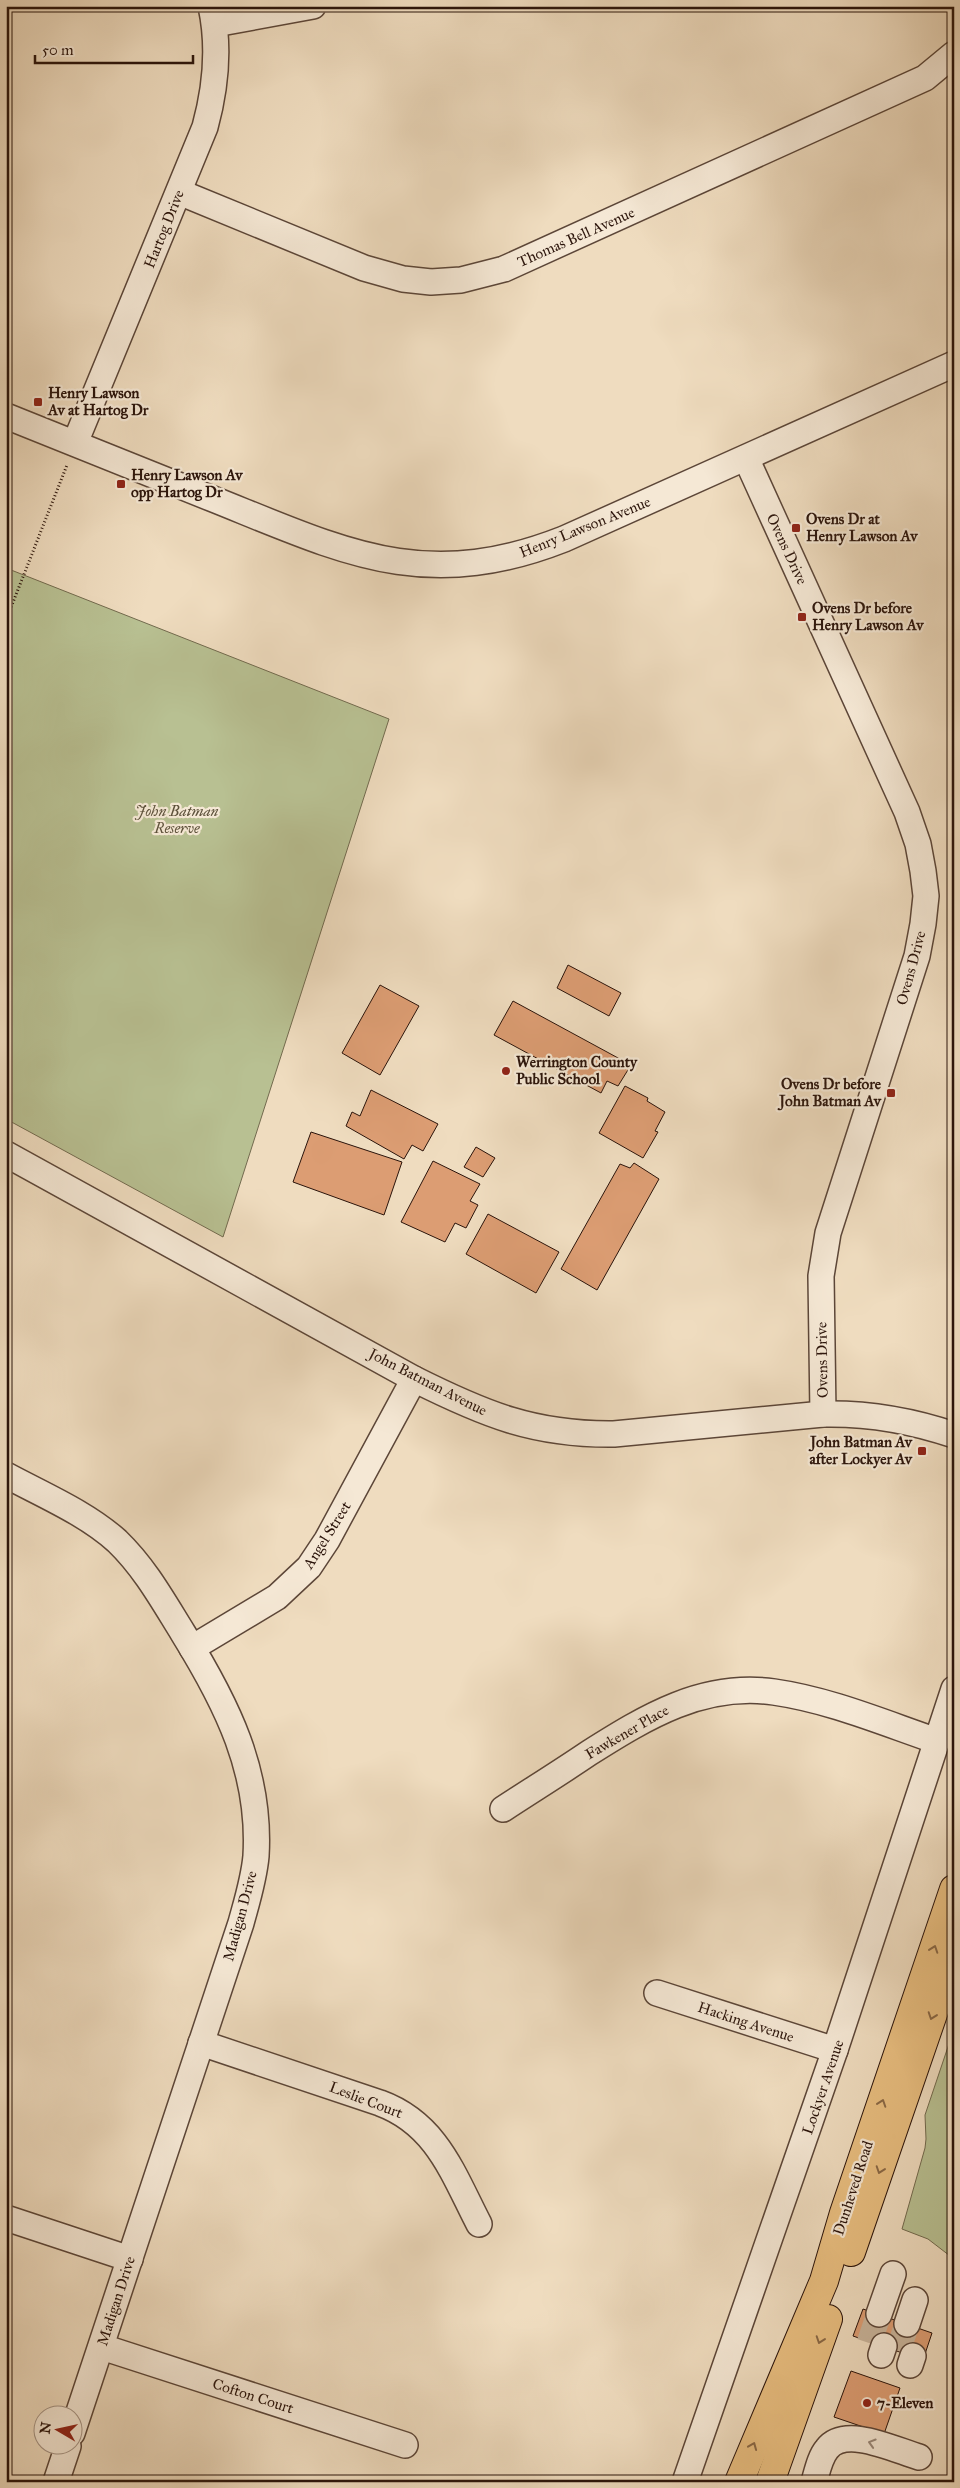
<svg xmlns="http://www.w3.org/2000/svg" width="960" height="2488" viewBox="0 0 960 2488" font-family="'IM FELL Great Primer',serif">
<rect width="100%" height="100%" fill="#efdcbf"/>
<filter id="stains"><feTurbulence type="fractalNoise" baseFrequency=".004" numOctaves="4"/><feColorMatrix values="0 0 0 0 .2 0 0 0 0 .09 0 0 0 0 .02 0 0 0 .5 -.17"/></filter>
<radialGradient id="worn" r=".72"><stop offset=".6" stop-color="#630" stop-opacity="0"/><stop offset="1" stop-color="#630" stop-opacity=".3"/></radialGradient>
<g fill="#b8c092" stroke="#726a4e">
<polygon points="6,568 389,719 223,1237 6,1119"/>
<polygon points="954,2029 954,2259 928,2239 902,2229 925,2148 926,2139 925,2115"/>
</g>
<g fill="#dc9d73" stroke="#2b140b">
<polygon points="568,965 621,993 609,1016 557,988"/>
<polygon points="380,985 419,1006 380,1075 342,1053"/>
<polygon points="513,1001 631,1065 618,1086 607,1081 601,1093 494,1035"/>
<polygon points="625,1086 648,1098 647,1101 665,1112 655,1131 658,1132 643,1158 599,1133"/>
<polygon points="371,1090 438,1124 423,1151 412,1145 404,1159 346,1126 352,1112 360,1116"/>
<polygon points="311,1132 402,1162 384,1215 293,1182"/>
<polygon points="476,1147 495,1158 483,1177 464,1167"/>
<polygon points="433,1161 480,1184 470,1201 478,1205 466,1228 455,1223 445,1242 401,1222"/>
<polygon points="634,1163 659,1179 597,1290 561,1269 620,1164 630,1168"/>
<polygon points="488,1214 559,1252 536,1293 466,1254"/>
<polygon points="863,2309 932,2333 923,2360 853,2336"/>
<polygon points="851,2371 900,2388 884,2434 834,2417"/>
</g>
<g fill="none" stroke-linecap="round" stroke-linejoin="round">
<g stroke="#c8b49b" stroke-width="25" stroke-dasharray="25 12" stroke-linecap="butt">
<polyline points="869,2343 879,2314"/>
<polyline points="898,2351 907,2324"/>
</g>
<defs>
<g id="minor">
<polyline points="215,24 313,6"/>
<polyline points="179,192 364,268 403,279 431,282 461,280 504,269 925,78 954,54"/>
<path d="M 6,416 C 75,443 144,471 213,499 C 343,551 424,594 564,539 L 954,364"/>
<path d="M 75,443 L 205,127 C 216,87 220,48 211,6"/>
<polyline points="746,458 907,812 918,844 923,871 926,896 923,924 917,956 828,1233 821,1276 823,1414"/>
<path d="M 6,1154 L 414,1379 C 484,1414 534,1435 614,1434 L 823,1414 C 869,1413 910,1420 954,1435"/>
<path d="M 6,1475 C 43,1495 86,1513 117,1541 C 145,1568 163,1601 183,1633 C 227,1704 261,1772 256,1856 C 254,1879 247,1901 241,1923 L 72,2433"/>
<polyline points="192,1648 277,1597 309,1567 327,1540 414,1379"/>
<path d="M 503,1809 C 532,1790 561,1772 589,1753 C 646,1717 703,1682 774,1692 C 830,1700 884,1723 937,1741"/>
<polyline points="657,1993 835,2050"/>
<path d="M 201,2043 L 380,2103 C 437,2124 453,2174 479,2224"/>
<polyline points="6,2218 130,2259"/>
<polyline points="879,2314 893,2274"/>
<polyline points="907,2324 915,2300"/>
<polyline points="102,2347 405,2445"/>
<polyline points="881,2355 884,2346"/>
<polyline points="910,2365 913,2356"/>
<polyline points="56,2482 68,2446"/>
<polyline points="685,2482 835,2050 954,1689"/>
<path d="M 814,2482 C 817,2472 820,2457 827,2449 C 845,2425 895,2450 919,2457"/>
</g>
<g id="major">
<polyline points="851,2252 954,1953"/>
<polyline points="739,2482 824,2281 844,2213 954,1889"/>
<polyline points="770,2482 828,2319"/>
</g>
</defs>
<use href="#minor" stroke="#5c4638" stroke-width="28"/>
<use href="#major" stroke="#2b140b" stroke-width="30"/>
<polyline stroke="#2b140b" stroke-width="3" stroke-dasharray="1 2.5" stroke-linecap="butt" points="6,620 67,465"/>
<use href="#minor" stroke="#f5e8d5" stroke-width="25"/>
<use href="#major" stroke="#e8be80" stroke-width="28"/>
</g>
<defs><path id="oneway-chevron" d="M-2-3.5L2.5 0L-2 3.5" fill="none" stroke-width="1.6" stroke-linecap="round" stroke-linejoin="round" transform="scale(1.25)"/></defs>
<g stroke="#8a6946">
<use href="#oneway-chevron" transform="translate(934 1949) rotate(-71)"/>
<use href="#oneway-chevron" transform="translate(932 2016) rotate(109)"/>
<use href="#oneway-chevron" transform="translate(882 2103) rotate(-71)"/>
<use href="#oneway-chevron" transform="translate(880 2170) rotate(109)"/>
<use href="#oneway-chevron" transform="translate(820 2340) rotate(109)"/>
<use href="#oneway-chevron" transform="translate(753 2446) rotate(-68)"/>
</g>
<use stroke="#9a897a" href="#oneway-chevron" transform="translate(872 2443) rotate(-163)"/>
<g fill="#8f2418" stroke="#f5e8d5" stroke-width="2">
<rect x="33" y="397" width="10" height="10" rx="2.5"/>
<rect x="116" y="479" width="10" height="10" rx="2.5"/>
<rect x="791" y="523" width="10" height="10" rx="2.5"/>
<rect x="797" y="612" width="10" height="10" rx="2.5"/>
<circle cx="506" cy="1071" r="5"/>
<rect x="886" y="1088" width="10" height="10" rx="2.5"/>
<rect x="917" y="1446" width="10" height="10" rx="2.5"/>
<circle cx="867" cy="2403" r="5"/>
</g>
<g text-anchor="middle" stroke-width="4.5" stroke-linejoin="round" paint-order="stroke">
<g font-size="15" fill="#2b140b" stroke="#f5e8d5">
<text transform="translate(164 229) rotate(-68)" y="5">Hartog Drive</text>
<text transform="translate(576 237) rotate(-24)" y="5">Thomas Bell Avenue</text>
<text transform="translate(585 527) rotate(-22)" y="5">Henry Lawson Avenue</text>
<text transform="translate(787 549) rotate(65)" y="5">Ovens Drive</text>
<text transform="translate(911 968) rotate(-75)" y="5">Ovens Drive</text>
<text transform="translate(822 1360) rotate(-91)" y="5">Ovens Drive</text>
<text transform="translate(428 1382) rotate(27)" y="5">John Batman Avenue</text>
<text transform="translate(327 1535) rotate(-58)" y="5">Angel Street</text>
<text transform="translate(627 1732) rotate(-30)" y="5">Fawkener Place</text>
<text transform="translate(240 1916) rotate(-75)" y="5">Madigan Drive</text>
<text transform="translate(746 2022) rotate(18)" y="5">Hacking Avenue</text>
<text transform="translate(823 2087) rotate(-71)" y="5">Lockyer Avenue</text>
<text transform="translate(366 2100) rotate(21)" y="5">Leslie Court</text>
<text transform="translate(853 2188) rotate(-72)" y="5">Dunheved Road</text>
<text transform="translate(116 2301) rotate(-72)" y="5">Madigan Drive</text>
<text transform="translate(253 2396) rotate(18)" y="5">Cofton Court</text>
</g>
<g font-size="15" font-weight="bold" fill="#2b140b" stroke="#f5e8d5" text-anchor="start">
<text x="48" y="398">Henry Lawson<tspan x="48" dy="17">Av at Hartog Dr</tspan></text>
<text x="131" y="480">Henry Lawson Av<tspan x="131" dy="17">opp Hartog Dr</tspan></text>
<text x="806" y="524">Ovens Dr at<tspan x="806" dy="17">Henry Lawson Av</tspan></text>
<text x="812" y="613">Ovens Dr before<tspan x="812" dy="17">Henry Lawson Av</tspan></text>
<text x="516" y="1067">Werrington County<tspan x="516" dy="17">Public School</tspan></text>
<text x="881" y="1089" text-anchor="end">Ovens Dr before<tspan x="881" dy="17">John Batman Av</tspan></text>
<text x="912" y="1447" text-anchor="end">John Batman Av<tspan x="912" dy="17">after Lockyer Av</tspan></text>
<text x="877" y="2408">7-Eleven</text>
</g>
<g font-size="15" font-style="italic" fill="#5c503a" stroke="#f5e8d5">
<text x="177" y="816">John Batman<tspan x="177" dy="17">Reserve</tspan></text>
</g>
</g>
<rect width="960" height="2488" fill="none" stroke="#efdcbf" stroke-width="25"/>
<rect x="8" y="8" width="945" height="2473" fill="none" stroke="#2b140b" stroke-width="2.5"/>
<rect x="12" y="12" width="935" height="2463" fill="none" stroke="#2b140b"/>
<g transform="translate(58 2430) rotate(279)"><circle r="24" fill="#f5e8d5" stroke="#a49384"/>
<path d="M0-4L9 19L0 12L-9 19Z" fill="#8f2418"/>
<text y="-8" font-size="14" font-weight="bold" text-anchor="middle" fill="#2b140b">N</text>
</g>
<path d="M35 55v8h158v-8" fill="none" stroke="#2b140b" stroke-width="2.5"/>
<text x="42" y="55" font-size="15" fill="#2b140b" stroke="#f5e8d5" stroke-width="4" paint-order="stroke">50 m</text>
<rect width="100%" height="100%" filter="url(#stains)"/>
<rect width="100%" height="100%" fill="url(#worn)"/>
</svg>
